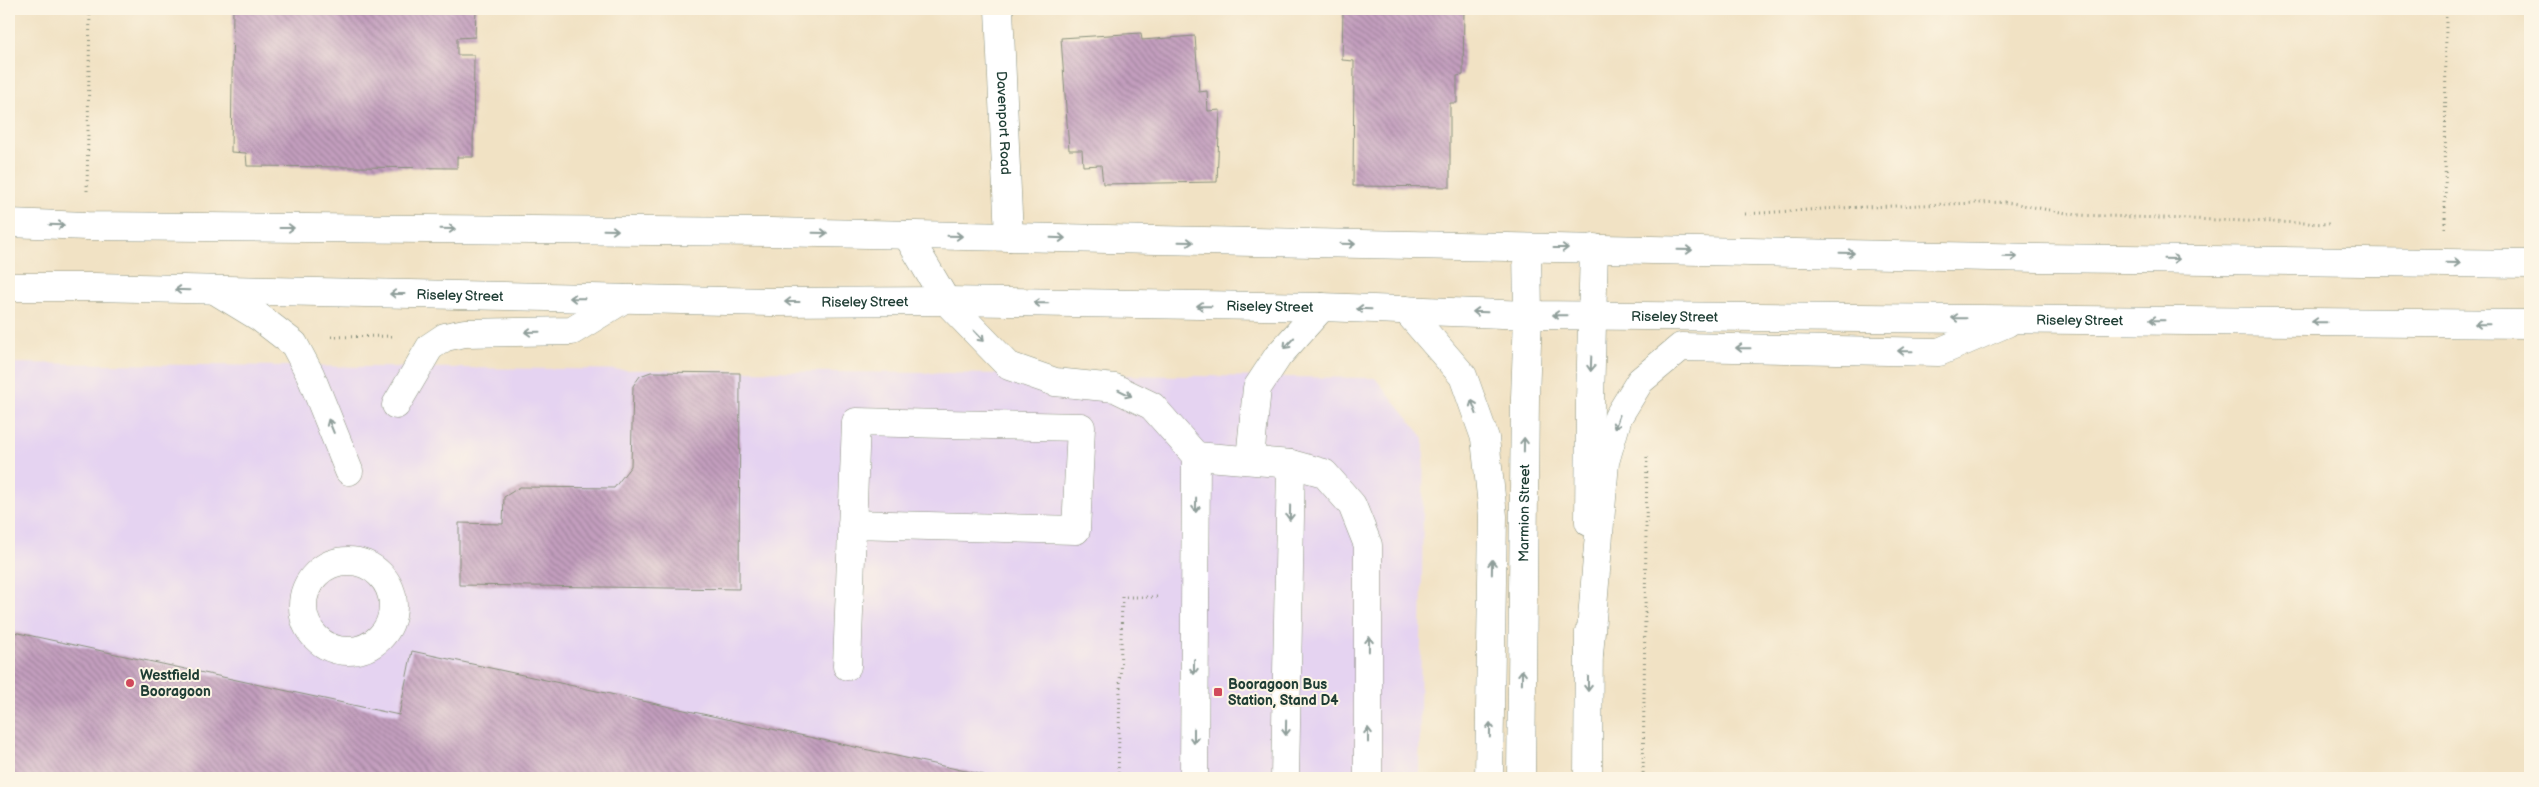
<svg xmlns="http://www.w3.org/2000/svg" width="2539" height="787" viewBox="0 0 2539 787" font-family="'Balsamiq Sans',sans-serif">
<defs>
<pattern id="building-back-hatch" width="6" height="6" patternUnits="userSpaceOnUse" patternTransform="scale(1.25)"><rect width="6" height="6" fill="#c39ebe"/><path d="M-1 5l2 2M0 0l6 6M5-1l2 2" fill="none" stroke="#9e829b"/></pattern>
</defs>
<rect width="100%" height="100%" fill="#fcf5e5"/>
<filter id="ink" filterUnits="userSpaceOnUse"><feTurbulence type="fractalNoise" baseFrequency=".02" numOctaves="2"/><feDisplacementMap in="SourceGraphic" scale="10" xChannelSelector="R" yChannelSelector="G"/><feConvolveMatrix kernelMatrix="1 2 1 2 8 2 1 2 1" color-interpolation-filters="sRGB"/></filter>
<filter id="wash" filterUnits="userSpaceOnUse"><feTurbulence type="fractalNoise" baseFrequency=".0096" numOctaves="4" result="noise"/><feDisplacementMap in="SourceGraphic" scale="20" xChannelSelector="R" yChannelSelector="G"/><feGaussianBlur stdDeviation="1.12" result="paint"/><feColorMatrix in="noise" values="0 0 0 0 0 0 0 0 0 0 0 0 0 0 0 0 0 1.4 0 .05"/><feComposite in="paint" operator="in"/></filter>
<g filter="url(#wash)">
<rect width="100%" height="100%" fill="#f1e2c4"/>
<polygon fill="#e5d3f1" points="9,363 1375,378 1424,438 1419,778 9,778"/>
<g id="blocks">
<g fill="url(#building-back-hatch)">
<polygon points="233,9 476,9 475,37 457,38 457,55 474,55 473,157 457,157 457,168 247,166 246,153 231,152"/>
<polygon points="1343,9 1464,9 1463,75 1457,76 1457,103 1450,103 1450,187 1353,186 1354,61 1342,60"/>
<polygon points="1141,33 1142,40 1195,36 1199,92 1207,91 1208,111 1220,110 1217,182 1103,184 1101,165 1083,166 1082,150 1069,150 1061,38"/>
<polygon points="651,372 740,373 739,589 459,585 459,523 503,524 504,497 520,487 614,488 631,466 633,386 640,376"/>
<polygon points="9,631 399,715 412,651 984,775 983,778 9,778"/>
</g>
</g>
</g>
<g filter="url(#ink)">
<use href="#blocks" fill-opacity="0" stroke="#88907c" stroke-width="1"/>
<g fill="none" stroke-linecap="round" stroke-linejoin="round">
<defs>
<g id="minor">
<path id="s1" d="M 999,9 L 1009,237"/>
<polyline points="907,235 946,301 1009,366 1055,382 1115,388 1152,406 1196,456 1194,778"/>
<polyline points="1196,456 1291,464 1324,473 1352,505 1368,545 1368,778"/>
<polyline points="1250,459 1257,388 1278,356 1322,307"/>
<circle cx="348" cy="606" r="45"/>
<polyline points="847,666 856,422 1081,427 1076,530 852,524"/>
<polyline points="1285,778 1291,464"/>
</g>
<g id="major">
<polyline points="1589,522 1590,401 1594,248"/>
<path id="s2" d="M 1521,778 L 1525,398 L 1528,315 L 1527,248"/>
<polyline points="1588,778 1589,632"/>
</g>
<g id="highway">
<polyline points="9,223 87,226 771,232 2039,258 2530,264"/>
<path id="s3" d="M 9,287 L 94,287 L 772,302 L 946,301 L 1322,307 L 1528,315 L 2530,324"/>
<polyline points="218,292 259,317 294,344 310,374 349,471"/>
<polyline points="1406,310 1463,376 1485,438 1493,516 1489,778"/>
<polyline points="396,405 430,347 445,337 465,333 572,331 624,299"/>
<polyline points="1589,655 1605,462 1618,417 1640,381 1681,347 1939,352 2007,323"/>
</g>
</defs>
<use href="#minor" stroke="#88907c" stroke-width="29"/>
<use href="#major" stroke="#88907c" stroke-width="29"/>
<use href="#highway" stroke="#88907c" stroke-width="29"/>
<g stroke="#88907c" stroke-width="3" stroke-dasharray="1 4" stroke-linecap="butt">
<polyline points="87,191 90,9"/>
<polyline points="1745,214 1838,208 2006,202 2077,215 2329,224"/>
<polyline points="2445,228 2446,9"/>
<polyline points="331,337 394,336"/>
<polyline points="1118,778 1122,597 1158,597"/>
<polyline points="1643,778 1647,453"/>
</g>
<use href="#minor" stroke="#fff" stroke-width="28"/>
<use href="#major" stroke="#fff" stroke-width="28"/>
<use href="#highway" stroke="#fff" stroke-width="28"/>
</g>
<defs><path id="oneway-shaft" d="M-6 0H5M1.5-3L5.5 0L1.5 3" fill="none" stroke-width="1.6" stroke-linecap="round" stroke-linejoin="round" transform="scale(1.25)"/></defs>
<g stroke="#8f9e9a">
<use href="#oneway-shaft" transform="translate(57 225) rotate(2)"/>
<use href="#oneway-shaft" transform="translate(287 228)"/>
<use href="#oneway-shaft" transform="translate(448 229) rotate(1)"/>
<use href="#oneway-shaft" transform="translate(611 230) rotate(1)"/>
<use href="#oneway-shaft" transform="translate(820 233) rotate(1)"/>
<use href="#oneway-shaft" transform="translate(955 236) rotate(1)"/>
<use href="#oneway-shaft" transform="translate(1058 238) rotate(2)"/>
<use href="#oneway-shaft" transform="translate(1186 242) rotate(1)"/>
<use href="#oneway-shaft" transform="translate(1348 244) rotate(1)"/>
<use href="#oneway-shaft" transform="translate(1561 248)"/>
<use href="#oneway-shaft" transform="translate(1685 250) rotate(1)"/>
<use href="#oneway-shaft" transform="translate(1847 253) rotate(1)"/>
<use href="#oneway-shaft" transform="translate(2010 257) rotate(1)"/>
<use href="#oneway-shaft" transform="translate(2172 259) rotate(1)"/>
<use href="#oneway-shaft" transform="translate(2453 263) rotate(1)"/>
<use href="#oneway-shaft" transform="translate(182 290) rotate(-178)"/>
<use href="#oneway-shaft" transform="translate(397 294) rotate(-180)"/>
<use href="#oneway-shaft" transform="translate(577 298) rotate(-179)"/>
<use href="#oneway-shaft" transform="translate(792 302) rotate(180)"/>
<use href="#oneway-shaft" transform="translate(1041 303) rotate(-179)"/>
<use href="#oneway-shaft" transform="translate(1204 306) rotate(-179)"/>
<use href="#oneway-shaft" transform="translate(1364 309) rotate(-178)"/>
<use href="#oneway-shaft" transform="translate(1480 312) rotate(-178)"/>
<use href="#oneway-shaft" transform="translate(1560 315) rotate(-179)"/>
<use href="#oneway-shaft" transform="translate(1959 318) rotate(-179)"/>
<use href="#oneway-shaft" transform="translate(2157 320) rotate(-179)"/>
<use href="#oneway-shaft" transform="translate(2319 322) rotate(-179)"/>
<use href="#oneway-shaft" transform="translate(2482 324) rotate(-179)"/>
<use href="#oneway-shaft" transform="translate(532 332) rotate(179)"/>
<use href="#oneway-shaft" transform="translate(979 336) rotate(46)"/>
<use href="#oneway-shaft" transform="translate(1289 343) rotate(133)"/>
<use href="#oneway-shaft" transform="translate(1743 348) rotate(-179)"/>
<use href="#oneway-shaft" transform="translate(1905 351) rotate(-179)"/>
<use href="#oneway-shaft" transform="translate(1591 364) rotate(92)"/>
<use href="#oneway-shaft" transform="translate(1125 393) rotate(26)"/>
<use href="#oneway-shaft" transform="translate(1474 407) rotate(-110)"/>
<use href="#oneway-shaft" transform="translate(1617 422) rotate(110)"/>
<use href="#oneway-shaft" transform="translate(331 426) rotate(-112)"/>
<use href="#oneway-shaft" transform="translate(1524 445) rotate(-89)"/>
<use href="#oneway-shaft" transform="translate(1196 505) rotate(91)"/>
<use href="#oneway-shaft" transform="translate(1290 513) rotate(91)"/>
<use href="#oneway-shaft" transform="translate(1492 567) rotate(-89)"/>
<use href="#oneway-shaft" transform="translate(1369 644) rotate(-89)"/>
<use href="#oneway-shaft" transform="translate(1194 667) rotate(90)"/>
<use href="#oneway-shaft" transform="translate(1522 677) rotate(-89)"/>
<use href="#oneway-shaft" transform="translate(1588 684) rotate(90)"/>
<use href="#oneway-shaft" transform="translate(1286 728) rotate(91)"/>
<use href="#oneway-shaft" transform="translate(1490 730) rotate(-89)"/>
<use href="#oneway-shaft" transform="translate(1368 735) rotate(-90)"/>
<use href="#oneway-shaft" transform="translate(1194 736) rotate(90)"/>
</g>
</g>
<g fill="#d1495b" stroke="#fcf5e5" stroke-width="2">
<circle cx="130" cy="683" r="5"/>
<rect x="1213" y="687" width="10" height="10" rx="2.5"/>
</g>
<g text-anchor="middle" stroke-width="4" stroke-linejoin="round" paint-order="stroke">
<g font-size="14" fill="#1f3d34" stroke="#fcf5e5">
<text dy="5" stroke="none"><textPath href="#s1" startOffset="114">Davenport Road</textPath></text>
<text dy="5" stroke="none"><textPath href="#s3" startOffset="451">Riseley Street</textPath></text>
<text dy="5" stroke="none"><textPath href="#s3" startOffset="856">Riseley Street</textPath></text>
<text dy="5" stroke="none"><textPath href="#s3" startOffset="1261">Riseley Street</textPath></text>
<text dy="5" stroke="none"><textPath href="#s3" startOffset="1666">Riseley Street</textPath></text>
<text dy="5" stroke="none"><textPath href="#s3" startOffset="2071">Riseley Street</textPath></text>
<text dy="5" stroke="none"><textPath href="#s2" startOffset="265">Marmion Street</textPath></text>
</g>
<g font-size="14" font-weight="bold" fill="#1f3d34" stroke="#fcf5e5" text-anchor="start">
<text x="140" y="680">Westfield<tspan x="140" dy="16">Booragoon</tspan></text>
<text x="1228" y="689">Booragoon Bus<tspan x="1228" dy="16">Station, Stand D4</tspan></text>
</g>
</g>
<rect width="2539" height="787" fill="none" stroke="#fcf5e5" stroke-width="30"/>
</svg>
